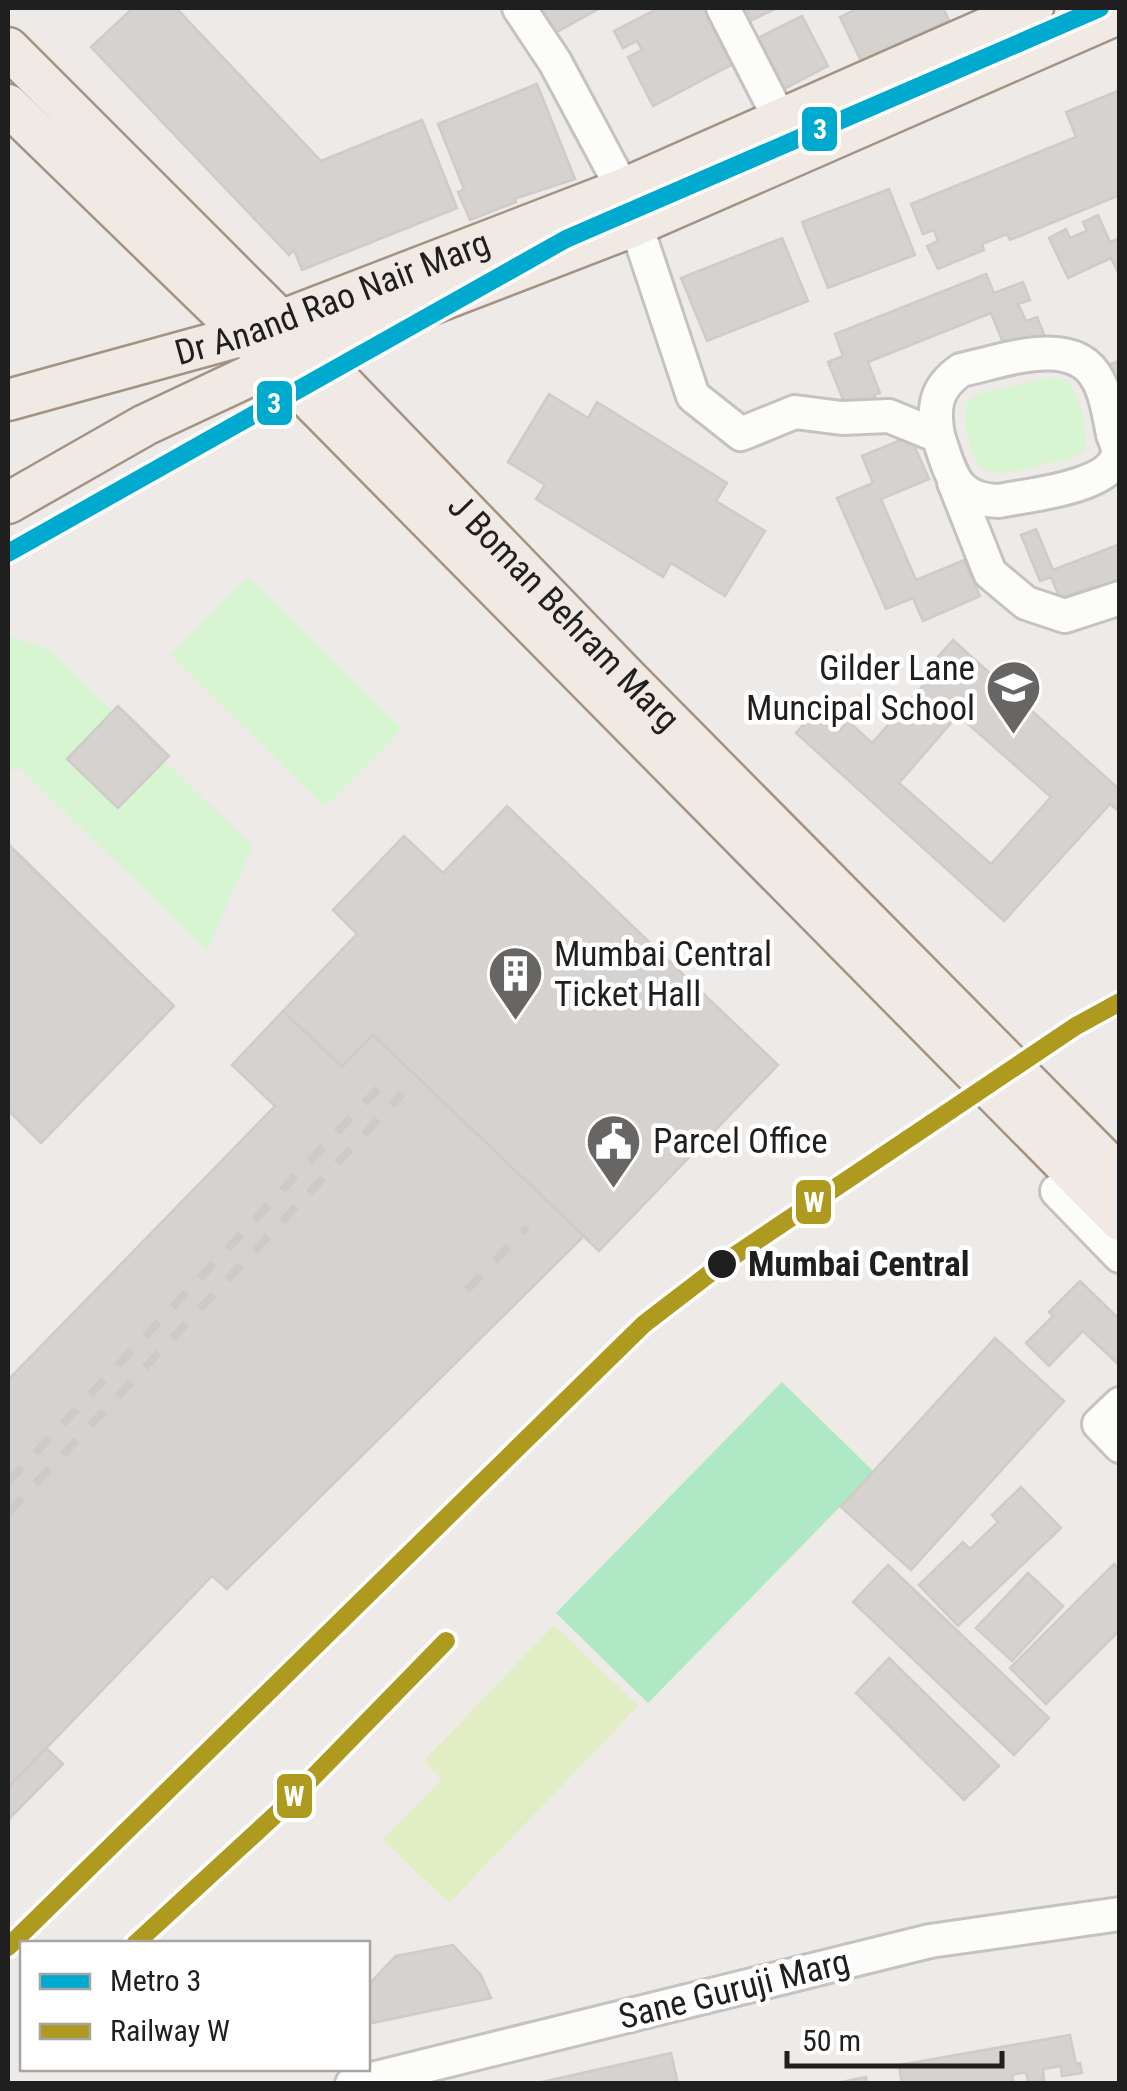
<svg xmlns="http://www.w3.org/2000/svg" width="1127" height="2091" viewBox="0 0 1127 2091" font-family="'Roboto Condensed',sans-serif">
<rect width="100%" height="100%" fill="#edeae7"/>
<polygon fill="#e1edc3" points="554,1625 638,1706 449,1903 383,1840 442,1779 424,1761"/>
<g fill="#d7f5d0">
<path d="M 1051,377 L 1066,380 C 1080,395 1088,431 1085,451 L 1071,458 L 1002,474 L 981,469 C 970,453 963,422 967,403 L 978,394 Z"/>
<polygon points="248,577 402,729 325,807 171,655"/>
<polygon points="9,636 48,649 252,846 207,951 20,768 8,771"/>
</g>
<polygon fill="#aee8c4" points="782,1382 874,1472 648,1703 556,1613"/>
<g fill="#d6d2cf" stroke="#d0cbc8" stroke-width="2.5" fill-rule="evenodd">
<polygon points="133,8 176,8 321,161 422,120 457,208 302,270 294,250 289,255 91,47"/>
<polygon points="540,8 600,8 555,33"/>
<polygon points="659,8 704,8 733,64 653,106 628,57 642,50 637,41 623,48 614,31"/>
<polygon points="746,8 777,8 752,20"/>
<polygon points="859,8 943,8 949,20 861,61 840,17"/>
<polygon points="802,16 828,66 778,92 752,41"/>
<polygon points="537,84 575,179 514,199 516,202 470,220 458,192 464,189 438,124"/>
<polygon points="1120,90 1120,195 1010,240 1007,234 982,244 984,250 938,269 927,246 938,241 934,230 923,234 911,204 1076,137 1066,112"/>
<polygon points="889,189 915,255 828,288 802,222"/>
<polygon points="1098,215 1110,242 1120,238 1120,276 1111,258 1068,278 1049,238 1066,229 1070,238 1087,231 1083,222"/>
<polygon points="782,238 808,301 707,341 681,278"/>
<polygon points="986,274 994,293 1023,282 1030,300 1018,304 1026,321 1037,317 1044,334 1006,350 991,313 868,362 880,393 874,395 876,401 848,412 828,362 843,356 835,334"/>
<polygon points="1120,360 1120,397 1105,367"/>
<polygon points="549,394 588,418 597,402 727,483 716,501 765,531 725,596 671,563 663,577 536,499 545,485 508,462"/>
<polygon points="910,436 929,479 881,499 916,580 964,560 980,596 923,621 913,598 886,609 837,498 873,483 862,456"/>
<polygon points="1036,529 1053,570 1120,544 1120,581 1095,591 1093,586 1060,599 1051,577 1040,581 1021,535"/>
<path d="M 953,640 L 1120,790 L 1120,812 L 1110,804 L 1004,921 L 796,733 L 816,711 L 839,731 L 848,721 L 872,743 L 942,664 L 936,659 ZM 958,715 L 1051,797 L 991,864 L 899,783 Z"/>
<polygon points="118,706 169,756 118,808 67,759"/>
<polygon points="507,806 778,1065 599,1251 373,1035 342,1067 283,1011 357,934 333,910 404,836 443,873"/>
<polygon points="8,844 174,1006 41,1143 8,1110"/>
<polygon points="283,1011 342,1067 373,1035 584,1236 227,1589 212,1576 8,1788 8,1380 275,1106 232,1065"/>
<polygon points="1080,1281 1120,1320 1120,1366 1083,1331 1049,1366 1026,1343 1053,1316 1049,1312"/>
<polygon points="995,1338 1064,1401 911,1570 841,1507"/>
<polygon points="1021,1487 1061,1528 958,1626 919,1585 963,1542 970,1549 998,1522 992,1515"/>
<polygon points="1114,1564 1120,1570 1120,1630 1046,1704 1010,1668"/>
<polygon points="888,1565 1049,1718 1014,1755 853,1602"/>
<polygon points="1028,1573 1063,1606 1012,1661 976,1628"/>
<polygon points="889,1658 999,1766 964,1800 856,1693"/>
<polygon points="46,1748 63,1764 8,1820 8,1788"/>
<polygon points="453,1945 481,1975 491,1998 368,2024 368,1985 396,1956"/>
<polygon points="1070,2035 1076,2064 1080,2063 1082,2073 1062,2076 1061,2066 1043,2069 1044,2080 1028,2082 1026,2072 1012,2075 1014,2084 902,2084 899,2065"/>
<polygon points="671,2053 678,2084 533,2084"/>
<polygon points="866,2077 867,2084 832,2084"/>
</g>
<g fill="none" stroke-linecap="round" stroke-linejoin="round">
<defs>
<g id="minor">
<polyline points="519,8 555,62 623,189"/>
<polyline points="723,8 780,119"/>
<path d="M 636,225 L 693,396 L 741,434 L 795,412 L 842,418 L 889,416 L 938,436 C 951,473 954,500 999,501 C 1028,495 1106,488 1117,457 C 1120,449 1115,441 1113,434 L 1120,432"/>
<path d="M 938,436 C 933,407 935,388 961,370 C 1001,362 1074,332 1098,380 C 1107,396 1109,416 1113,434"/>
<polyline points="954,482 990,573 1026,603 1065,616 1120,598"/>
<polyline points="1057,1191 1120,1256"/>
<polyline points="1120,1404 1099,1424 1120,1446"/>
<polyline points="352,2084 930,1941 1120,1914"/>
</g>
<g id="major">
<path id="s1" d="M 8,48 L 309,349 L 629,680 L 1120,1176"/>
<polyline points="8,105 275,364 1120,1220"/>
<path id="s2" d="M 8,400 L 244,335 L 623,189 L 1033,8"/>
<polyline points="8,503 145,425 275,364 636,225 1120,13"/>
</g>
</defs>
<use href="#minor" stroke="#c4c3c2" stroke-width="38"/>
<use href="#major" stroke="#a39383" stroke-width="45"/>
<use href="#minor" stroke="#fcfcfb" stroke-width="32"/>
<use href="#major" stroke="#f1e9e4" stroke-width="40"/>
<g stroke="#cbcbca" stroke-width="8" stroke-dasharray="20 20" stroke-linecap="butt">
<polyline points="467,1290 527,1227"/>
<polyline points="8,1482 387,1079"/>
<polyline points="8,1513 402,1094"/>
</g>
<defs>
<g id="rail-1">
<polyline points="135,1944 286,1805 446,1641"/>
<polyline points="8,1947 644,1324 722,1264 1076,1026 1120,1002"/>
</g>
</defs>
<use href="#rail-1" stroke="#fff" stroke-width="25"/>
<use href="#rail-1" stroke="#ae9a1f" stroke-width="18"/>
<defs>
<polyline id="metro-1" points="8,553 566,239 1100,8"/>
</defs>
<use href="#metro-1" stroke="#fff" stroke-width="25"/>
<use href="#metro-1" stroke="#00a9ce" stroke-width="18"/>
</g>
<defs>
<symbol id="school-pin" viewBox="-11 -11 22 30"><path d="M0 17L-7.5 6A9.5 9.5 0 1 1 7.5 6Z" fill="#676665" stroke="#fff"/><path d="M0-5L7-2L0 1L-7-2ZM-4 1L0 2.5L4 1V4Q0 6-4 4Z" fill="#fff"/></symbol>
<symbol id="building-pin" viewBox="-11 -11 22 30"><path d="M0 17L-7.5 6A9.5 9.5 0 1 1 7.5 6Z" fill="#676665" stroke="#fff"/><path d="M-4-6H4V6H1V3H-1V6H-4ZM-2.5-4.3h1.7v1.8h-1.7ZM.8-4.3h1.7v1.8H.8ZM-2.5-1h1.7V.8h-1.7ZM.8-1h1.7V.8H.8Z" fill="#fff"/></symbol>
<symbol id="civic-pin" viewBox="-11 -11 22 30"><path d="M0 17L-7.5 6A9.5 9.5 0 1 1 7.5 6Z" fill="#676665" stroke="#fff"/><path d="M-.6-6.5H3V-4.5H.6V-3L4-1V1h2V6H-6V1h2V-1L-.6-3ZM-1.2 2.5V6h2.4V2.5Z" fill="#fff"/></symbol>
</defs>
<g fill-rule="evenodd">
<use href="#school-pin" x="982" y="656" width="63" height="86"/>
<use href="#building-pin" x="484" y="942" width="63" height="86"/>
<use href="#civic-pin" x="582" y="1110" width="63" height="86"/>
</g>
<circle fill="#1f1f1f" stroke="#fff" stroke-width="4" cx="722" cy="1264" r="16"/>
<g text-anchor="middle" stroke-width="9" stroke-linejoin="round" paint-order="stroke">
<g font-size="35" fill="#1f1f1f" stroke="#fff">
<text dy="12" stroke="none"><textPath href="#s2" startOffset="340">Dr Anand Rao Nair Marg</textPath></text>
<text dy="12" stroke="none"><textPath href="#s1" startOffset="792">J Boman Behram Marg</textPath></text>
<text transform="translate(734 1989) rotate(-14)" y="12">Sane Guruji Marg</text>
</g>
<g font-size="35" fill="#1f1f1f" stroke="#fff" text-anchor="start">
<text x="975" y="680" text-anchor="end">Gilder Lane<tspan x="975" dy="40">Muncipal School</tspan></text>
<text x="554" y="966">Mumbai Central<tspan x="554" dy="40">Ticket Hall</tspan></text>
<text x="653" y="1153">Parcel Office</text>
</g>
<g font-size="35" font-weight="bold" fill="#1f1f1f" stroke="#fff" text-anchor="start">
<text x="748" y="1276">Mumbai Central</text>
</g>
</g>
<g stroke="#fff" stroke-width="4">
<rect x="800" y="105" width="39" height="48" rx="10" fill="#00a9ce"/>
<rect x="255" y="379" width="39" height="48" rx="10" fill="#00a9ce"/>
<rect x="794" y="1178" width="39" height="48" rx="10" fill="#ae9a1f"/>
<rect x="275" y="1772" width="39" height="48" rx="10" fill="#ae9a1f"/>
</g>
<g font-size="28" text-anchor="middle" font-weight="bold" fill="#fff">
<text x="820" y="139">3</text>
<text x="274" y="413">3</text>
<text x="814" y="1212">W</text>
<text x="294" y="1806">W</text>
</g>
<rect width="1127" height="2091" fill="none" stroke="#1f1f1f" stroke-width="20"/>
<rect x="20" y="1941" width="350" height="130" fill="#ffffff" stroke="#a5a5a5" stroke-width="2.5"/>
<rect x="40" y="1974" width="50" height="15" fill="#00a9ce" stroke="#a5a5a5" stroke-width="2.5"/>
<text x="110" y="1991" font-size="30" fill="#1f1f1f">Metro 3</text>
<rect x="40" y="2024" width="50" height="15" fill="#ae9a1f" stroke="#a5a5a5" stroke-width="2.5"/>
<text x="110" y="2041" font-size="30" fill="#1f1f1f">Railway W</text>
<path d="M787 2051v15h215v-15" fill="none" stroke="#1f1f1f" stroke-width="5"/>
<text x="802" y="2051" font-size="30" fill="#1f1f1f" stroke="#ffffff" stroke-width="8" paint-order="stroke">50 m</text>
</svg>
